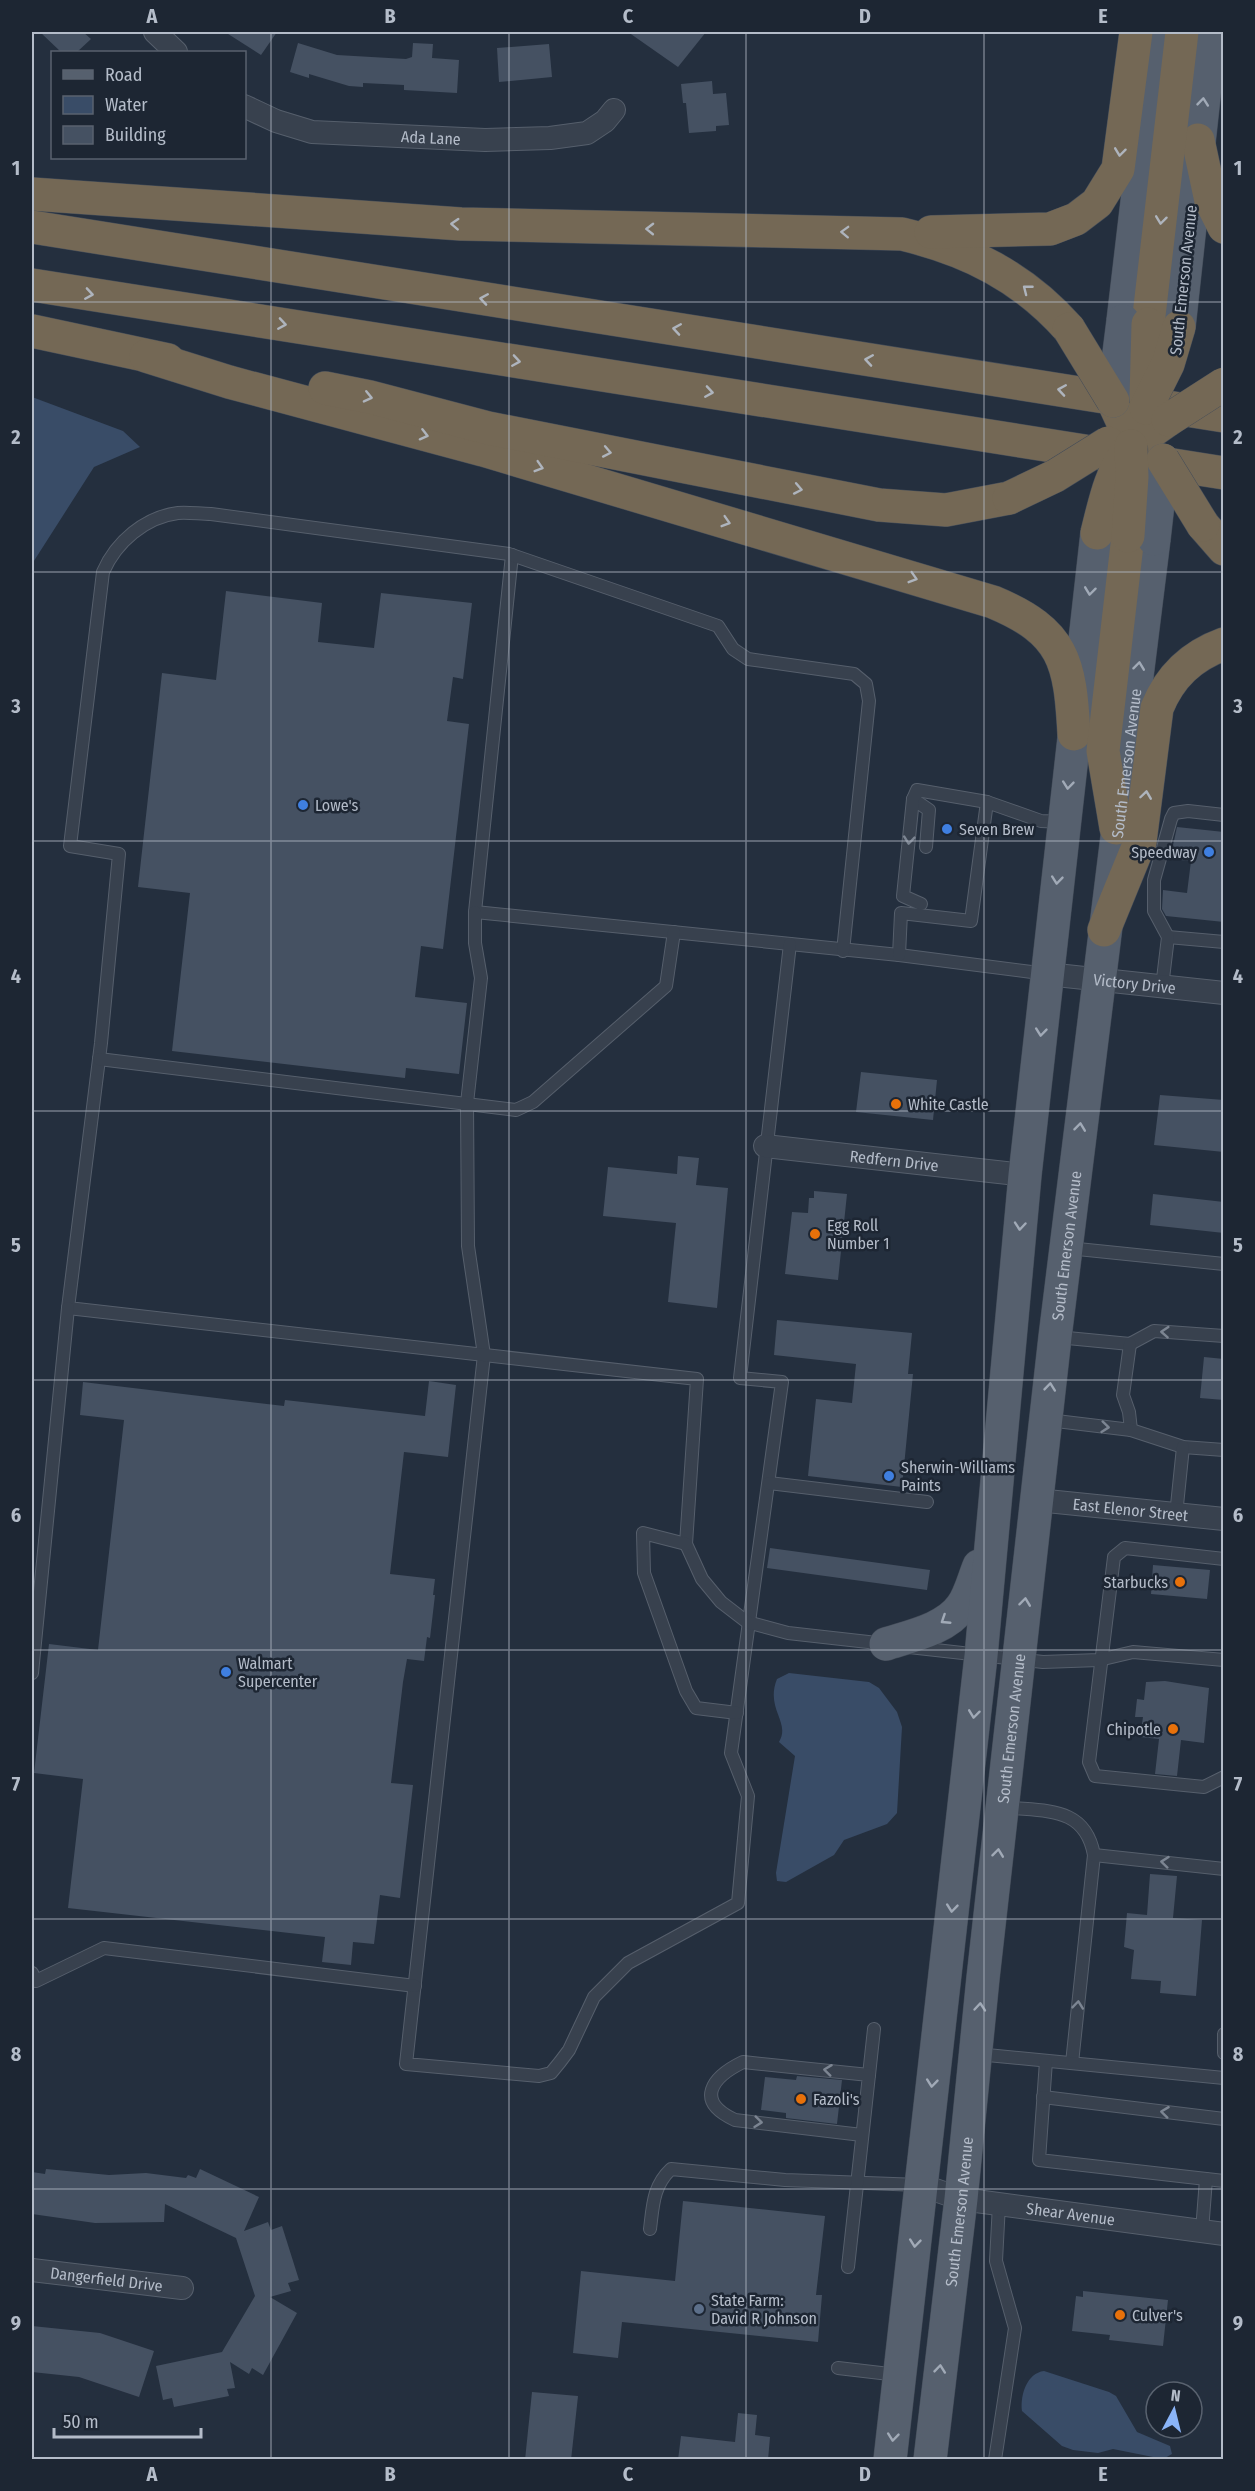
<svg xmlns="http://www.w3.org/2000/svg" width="1255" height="2491" viewBox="0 0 1255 2491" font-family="'Fira Sans Condensed',sans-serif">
<rect width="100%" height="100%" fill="#242f3e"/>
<g fill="#394c67">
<polygon points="32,397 123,431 140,447 94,467 32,564"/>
<path d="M 789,1673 L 869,1682 L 879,1688 L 897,1712 L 902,1727 L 897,1813 L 887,1824 L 844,1840 L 834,1855 L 786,1882 L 777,1881 L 776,1873 L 795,1756 L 779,1742 C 791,1722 765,1709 777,1679 Z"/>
<path d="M 1044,2371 L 1109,2392 L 1116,2396 L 1137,2432 L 1170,2446 L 1172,2454 L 1163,2459 L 1113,2449 L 1098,2453 L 1073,2450 L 1062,2446 L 1022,2411 C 1020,2395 1027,2373 1044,2371 Z"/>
</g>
<g fill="#455162">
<polygon points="40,32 83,32 91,39 77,52 61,52"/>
<polygon points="225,32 277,32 261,55"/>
<polygon points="628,32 706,32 678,67"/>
<polygon points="298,43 337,55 406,59 412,57 413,43 433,44 432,58 459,60 457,93 404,90 404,85 363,83 363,87 349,86 309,74 309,78 290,72"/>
<polygon points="549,44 552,77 499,82 497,48"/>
<polygon points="712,81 713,94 726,93 729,125 716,126 716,131 689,133 686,103 683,103 681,84"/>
<polygon points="226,591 322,603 318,642 374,648 381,593 472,603 463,679 453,677 447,721 469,724 443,949 421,946 415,997 467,1003 459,1074 406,1068 405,1078 172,1051 190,893 138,887 162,673 216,680"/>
<polygon points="1177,827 1224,832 1224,922 1166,916 1162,909 1163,890 1187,893 1191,861 1170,859"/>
<polygon points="861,1072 937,1080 933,1120 856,1112"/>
<polygon points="1160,1095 1224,1100 1224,1152 1154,1145"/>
<polygon points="678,1156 699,1158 696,1185 728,1188 717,1308 668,1302 676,1223 603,1216 608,1167 677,1174"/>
<polygon points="814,1191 847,1194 838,1280 785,1274 792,1212 808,1213 809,1198 814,1198"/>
<polygon points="1153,1194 1224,1202 1224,1233 1150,1225"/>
<polygon points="777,1320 912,1333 908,1374 913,1374 902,1487 808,1476 816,1399 852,1403 856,1364 774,1355"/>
<polygon points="1204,1357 1224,1359 1224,1400 1200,1398"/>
<polygon points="429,1381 456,1385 448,1457 404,1452 390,1574 435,1579 433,1595 435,1595 430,1638 427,1637 424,1661 407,1659 403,1682 391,1783 413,1785 400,1898 380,1895 374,1944 353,1942 351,1965 322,1962 325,1937 68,1908 83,1779 34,1773 49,1644 98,1650 124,1420 80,1415 83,1382 284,1406 285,1400 425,1416"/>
<polygon points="770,1548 930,1570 927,1590 767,1568"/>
<polygon points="1153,1565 1210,1570 1207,1599 1151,1594"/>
<polygon points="1165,1681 1209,1688 1204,1743 1181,1740 1177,1776 1155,1774 1159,1739 1140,1737 1143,1717 1135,1717 1137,1699 1144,1700 1146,1682"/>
<polygon points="1150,1874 1177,1876 1173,1918 1202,1920 1196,1996 1160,1993 1161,1981 1131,1979 1134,1950 1124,1947 1127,1913 1147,1915"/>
<polygon points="797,2076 842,2080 837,2124 786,2118 786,2113 761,2110 765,2077 796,2080"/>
<polygon points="46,2169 109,2175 146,2173 186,2178 188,2175 196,2178 200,2169 259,2197 244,2231 268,2222 271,2230 282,2226 299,2280 288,2283 291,2291 270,2297 297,2313 263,2375 252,2368 249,2374 230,2362 235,2388 227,2389 229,2396 174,2407 172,2398 163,2400 156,2366 222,2352 255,2296 236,2238 165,2204 164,2222 95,2223 32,2214 32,2172 45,2174"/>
<polygon points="683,2201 825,2216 816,2295 822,2295 818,2342 622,2322 618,2358 573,2353 581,2271 675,2281"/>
<polygon points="1083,2291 1168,2300 1163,2346 1109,2340 1110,2335 1072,2331 1076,2296 1083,2297"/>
<polygon points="32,2326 100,2333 154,2351 139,2397 79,2377 32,2372"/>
<polygon points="532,2392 578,2396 571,2460 525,2460"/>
<polygon points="738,2413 757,2415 755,2435 770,2437 768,2460 678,2460 681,2436 735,2442"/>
</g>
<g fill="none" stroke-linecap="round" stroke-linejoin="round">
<defs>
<g id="lane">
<polyline points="512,555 475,912 899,955 1047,974"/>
<polyline points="913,799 929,810 926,847"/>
<polyline points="921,904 903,896 913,799 917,790 987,802"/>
<polyline points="475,912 475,943 481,978 467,1103 468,1246 484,1355 406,2064 539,2076 551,2073 560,2062 569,2050 594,1997 628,1963 738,1903 748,1796 731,1753 782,1382 740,1378 790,944"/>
<polyline points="1168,937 1224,942"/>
<path d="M 843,951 L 869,701 L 866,684 L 854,674 L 748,659 L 733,649 L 718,626 L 509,554 L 211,514 C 200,514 188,512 178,513 C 145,517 116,542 103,572 L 70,846 L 119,854 L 101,1043 L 68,1308 L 697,1379 L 686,1544 L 702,1579 L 721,1602 L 747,1622 L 788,1633 L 886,1644"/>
<polyline points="899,955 901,913 971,921 987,802 1041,821 1063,822"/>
<polyline points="1162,987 1168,937 1154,911 1154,880 1171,819 1174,813 1188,811 1224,815"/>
<polyline points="99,1059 516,1110 533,1102 666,986 674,932"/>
<polyline points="1068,1248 1224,1264"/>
<polyline points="1057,1337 1130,1344 1154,1331 1224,1336"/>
<polyline points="1130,1344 1123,1395 1129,1412 1131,1430"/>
<polyline points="1048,1420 1131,1430 1183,1447 1224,1450"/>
<polyline points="769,1483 927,1502"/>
<polyline points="1176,1515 1183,1447"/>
<polyline points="686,1544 643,1533 644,1573 686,1691 696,1708 737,1713"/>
<polyline points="1224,1559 1125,1548 1114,1557 1089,1762 1095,1776 1204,1787 1224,1777"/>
<polyline points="909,1647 1043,1662 1099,1660 1133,1652 1224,1660"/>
<polyline points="32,1673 68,1308"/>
<path d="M 1003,1807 C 1044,1812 1085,1805 1094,1855 L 1072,2063"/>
<polyline points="1094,1855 1224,1869"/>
<polyline points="32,1973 36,1981 104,1948 415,1986"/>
<polyline points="1224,2034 1224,2053"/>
<polyline points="977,2054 1224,2078"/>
<polyline points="1046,2061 1039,2160 1224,2181"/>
<polyline points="869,2075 874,2029"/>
<polyline points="1043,2097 1224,2119"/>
<path d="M 650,2229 C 653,2205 653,2186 671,2169 L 785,2180 L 920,2185"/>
<polyline points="1202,2231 1206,2179"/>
<path d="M 848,2267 L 869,2075 L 743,2062 C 712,2077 694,2101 735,2120 L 862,2135"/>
<polyline points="838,2368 898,2375"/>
<polyline points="995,2460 1015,2328 996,2261 999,2204"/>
</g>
<g id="street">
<polyline points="155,32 176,52"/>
<path id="s1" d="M 244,106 L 276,121 L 312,132 L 485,140 L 550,138 L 587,133 L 605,121 L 614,110"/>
<path id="s2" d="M 1047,974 L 1224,993"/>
<path id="s3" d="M 765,1146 L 1025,1175"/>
<path id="s4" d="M 1037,1500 L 1224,1519"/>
<path id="s5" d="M 921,2185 L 961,2199 L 1224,2234"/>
<path id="s6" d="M 32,2270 L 182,2288"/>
</g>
<g id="primary">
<polyline points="1123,321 1157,32"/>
<polyline points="1179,327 1211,32"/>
<path d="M 886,1644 C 911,1636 946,1629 962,1606 C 970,1595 974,1578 979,1566"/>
<polyline points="890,2460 981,1656 1025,1175 1097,533"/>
<path id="s7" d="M 930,2460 L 961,2199 L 983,1978 L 1055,1337 L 1154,539"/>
</g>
<g id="highway">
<polyline points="1198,140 1211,201 1224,227"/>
<path d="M 32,194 L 461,224 L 902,234 C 969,250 1023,277 1069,329"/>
<polyline points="32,227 1224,416"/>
<polyline points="931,232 1050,229 1076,219 1097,203 1118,169 1136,32"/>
<polyline points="32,285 1224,473"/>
<polyline points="1148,324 1182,32"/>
<polyline points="32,331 168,360"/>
<path d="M 146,356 L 229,382 L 483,450 L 993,602 C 1065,632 1070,662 1074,734"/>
<polyline points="325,388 370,397 488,428 879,505 946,510 1009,498"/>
<polyline points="1113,401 1126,429 1131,446 1168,420"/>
<polyline points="1203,525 1224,549"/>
<polyline points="1116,828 1103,751 1128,536"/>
<path d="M 1104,930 L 1140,842 L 1157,708 C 1170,676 1191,656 1224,644"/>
</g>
</defs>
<use href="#lane" stroke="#565f6c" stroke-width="14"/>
<use href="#street" stroke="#565f6c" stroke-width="24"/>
<use href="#primary" stroke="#414a57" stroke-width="34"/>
<use href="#highway" stroke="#434c59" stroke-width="34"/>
<use href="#lane" stroke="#38414e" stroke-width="12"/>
<use href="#street" stroke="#38414e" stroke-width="22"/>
<use href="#primary" stroke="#56606e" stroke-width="33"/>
<use href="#highway" stroke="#746855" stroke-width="33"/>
<defs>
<g id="primary-bridge">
<polyline points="1113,401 1123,321"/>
<polyline points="1154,539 1163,460"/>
</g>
<g id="highway-bridge">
<polyline points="1069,329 1113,401"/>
<polyline points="1146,397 1148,324"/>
<polyline points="1146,408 1168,364 1179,327"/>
<polyline points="1168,420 1224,384"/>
<polyline points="1163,460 1203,525"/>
<polyline points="1009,498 1055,476 1108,443"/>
<path d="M 1097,533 C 1105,501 1110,473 1131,446"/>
<polyline points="1128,536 1132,477 1131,446"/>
</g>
</defs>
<use href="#primary-bridge" stroke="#414a57" stroke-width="34" stroke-linecap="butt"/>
<use href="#highway-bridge" stroke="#434c59" stroke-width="34" stroke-linecap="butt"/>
<use href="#primary-bridge" stroke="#56606e" stroke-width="33"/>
<use href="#highway-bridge" stroke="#746855" stroke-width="33"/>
</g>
<defs><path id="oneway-chevron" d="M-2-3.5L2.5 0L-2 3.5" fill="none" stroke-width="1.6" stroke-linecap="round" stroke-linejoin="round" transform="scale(1.5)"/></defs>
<g stroke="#a1aab7">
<use href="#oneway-chevron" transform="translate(1203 102) rotate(-84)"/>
<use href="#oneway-chevron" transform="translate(1090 591) rotate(97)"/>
<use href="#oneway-chevron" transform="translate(1139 666) rotate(-83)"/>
<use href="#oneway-chevron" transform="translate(1068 785) rotate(96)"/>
<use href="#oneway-chevron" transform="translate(1057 880) rotate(96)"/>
<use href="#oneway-chevron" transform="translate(1041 1032) rotate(96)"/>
<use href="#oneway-chevron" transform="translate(1080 1127) rotate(-83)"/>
<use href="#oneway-chevron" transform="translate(1020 1226) rotate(95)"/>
<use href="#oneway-chevron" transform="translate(1050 1387) rotate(-84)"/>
<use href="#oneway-chevron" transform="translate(1025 1602) rotate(-83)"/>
<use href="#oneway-chevron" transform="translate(945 1620) rotate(147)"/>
<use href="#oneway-chevron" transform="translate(974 1714) rotate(97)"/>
<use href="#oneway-chevron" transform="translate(998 1853) rotate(-83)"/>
<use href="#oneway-chevron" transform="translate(952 1908) rotate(96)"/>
<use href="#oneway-chevron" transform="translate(980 2007) rotate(-85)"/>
<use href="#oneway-chevron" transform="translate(932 2083) rotate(96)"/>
<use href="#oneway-chevron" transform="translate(915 2243) rotate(96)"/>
<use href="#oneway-chevron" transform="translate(940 2369) rotate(-84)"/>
<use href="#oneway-chevron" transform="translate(893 2437) rotate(96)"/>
</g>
<g stroke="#aeb4bd">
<use href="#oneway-chevron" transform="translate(1120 152) rotate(97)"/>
<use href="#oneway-chevron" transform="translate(1161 220) rotate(97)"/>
<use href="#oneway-chevron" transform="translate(455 224) rotate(-177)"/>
<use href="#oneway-chevron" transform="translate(650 229) rotate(-179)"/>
<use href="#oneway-chevron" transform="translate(845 232) rotate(-178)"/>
<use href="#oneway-chevron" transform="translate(1027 289) rotate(-142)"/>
<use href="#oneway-chevron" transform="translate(89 294) rotate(9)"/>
<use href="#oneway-chevron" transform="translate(484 299) rotate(-171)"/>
<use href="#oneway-chevron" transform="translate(282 324) rotate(9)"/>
<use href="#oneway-chevron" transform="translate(677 329) rotate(-171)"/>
<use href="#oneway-chevron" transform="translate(869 360) rotate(-171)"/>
<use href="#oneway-chevron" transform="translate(516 361) rotate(9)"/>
<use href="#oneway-chevron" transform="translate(1062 390) rotate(-171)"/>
<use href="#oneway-chevron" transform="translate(709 392) rotate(9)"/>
<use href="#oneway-chevron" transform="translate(368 397) rotate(13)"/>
<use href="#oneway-chevron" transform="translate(424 435) rotate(14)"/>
<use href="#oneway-chevron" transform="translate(607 452) rotate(11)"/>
<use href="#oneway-chevron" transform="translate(539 467) rotate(17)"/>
<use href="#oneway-chevron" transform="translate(798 489) rotate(11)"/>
<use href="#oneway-chevron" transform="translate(726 522) rotate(17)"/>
<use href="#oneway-chevron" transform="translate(913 578) rotate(17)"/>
<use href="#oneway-chevron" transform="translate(1146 795) rotate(-82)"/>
</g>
<g stroke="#7c8592">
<use href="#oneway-chevron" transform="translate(909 840) rotate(96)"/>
<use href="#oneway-chevron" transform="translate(1165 1332) rotate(-176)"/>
<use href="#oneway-chevron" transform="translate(1105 1427) rotate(6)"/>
<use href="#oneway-chevron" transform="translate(1165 1862) rotate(-174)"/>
<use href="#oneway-chevron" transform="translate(1078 2005) rotate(-84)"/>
<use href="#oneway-chevron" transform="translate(828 2070) rotate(-173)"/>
<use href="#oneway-chevron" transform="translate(1165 2112) rotate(-173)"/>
<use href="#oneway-chevron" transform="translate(758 2122) rotate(6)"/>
</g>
<path fill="none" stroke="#b4bcc9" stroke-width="1.5" stroke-opacity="0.55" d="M 271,32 L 271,2460M 509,32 L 509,2460M 746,32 L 746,2460M 984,32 L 984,2460M 32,302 L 1224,302M 32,572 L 1224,572M 32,841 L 1224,841M 32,1111 L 1224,1111M 32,1380 L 1224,1380M 32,1650 L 1224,1650M 32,1919 L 1224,1919M 32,2189 L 1224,2189"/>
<g fill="#3f7fe0" stroke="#1d2633" stroke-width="2">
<circle cx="303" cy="805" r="6"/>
<circle cx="947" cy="829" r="6"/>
<circle cx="1209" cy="852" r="6"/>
<circle cx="889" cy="1476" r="6"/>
<circle cx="226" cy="1672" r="6"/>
</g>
<g fill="#e8710a" stroke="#1d2633" stroke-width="2">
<circle cx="896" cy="1104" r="6"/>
<circle cx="815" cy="1234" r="6"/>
<circle cx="1180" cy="1582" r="6"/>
<circle cx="1173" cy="1729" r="6"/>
<circle cx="801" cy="2099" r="6"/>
<circle cx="1120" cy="2315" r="6"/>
</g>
<circle fill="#5c6f8a" stroke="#1d2633" stroke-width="2" cx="699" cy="2309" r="6"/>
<g text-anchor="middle" stroke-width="5" stroke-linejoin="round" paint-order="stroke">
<g font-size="16" fill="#b4bcc9" stroke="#1d2633">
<text dy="6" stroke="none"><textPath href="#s1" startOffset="192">Ada Lane</textPath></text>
<text transform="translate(1183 280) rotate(-84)" y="6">South Emerson Avenue</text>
<text dy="6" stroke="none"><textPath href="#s7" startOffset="1708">South Emerson Avenue</textPath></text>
<text dy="6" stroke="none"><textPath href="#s2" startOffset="88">Victory Drive</textPath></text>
<text dy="6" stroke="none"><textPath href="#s3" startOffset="130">Redfern Drive</textPath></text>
<text dy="6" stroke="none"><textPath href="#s7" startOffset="1222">South Emerson Avenue</textPath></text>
<text dy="6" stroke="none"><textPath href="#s4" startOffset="94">East Elenor Street</textPath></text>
<text dy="6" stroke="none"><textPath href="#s7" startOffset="736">South Emerson Avenue</textPath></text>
<text dy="6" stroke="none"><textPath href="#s7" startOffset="250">South Emerson Avenue</textPath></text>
<text dy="6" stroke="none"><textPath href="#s5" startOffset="153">Shear Avenue</textPath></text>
<text dy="6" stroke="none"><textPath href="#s6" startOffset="75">Dangerfield Drive</textPath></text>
</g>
<g font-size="16" fill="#b4bcc9" stroke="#1d2633" text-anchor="start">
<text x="315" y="811">Lowe's</text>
<text x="959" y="835">Seven Brew</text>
<text x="1197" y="858" text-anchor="end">Speedway</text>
<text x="908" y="1110">White Castle</text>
<text x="827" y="1231">Egg Roll<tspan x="827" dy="18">Number 1</tspan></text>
<text x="901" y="1473">Sherwin-Williams<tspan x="901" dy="18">Paints</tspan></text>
<text x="1168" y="1588" text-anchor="end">Starbucks</text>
<text x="238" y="1669">Walmart<tspan x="238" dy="18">Supercenter</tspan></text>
<text x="1161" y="1735" text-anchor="end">Chipotle</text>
<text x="813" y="2105">Fazoli's</text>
<text x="711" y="2306">State Farm:<tspan x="711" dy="18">David R Johnson</tspan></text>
<text x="1132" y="2321">Culver's</text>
</g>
</g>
<rect width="1255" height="2491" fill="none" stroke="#1d2633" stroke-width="66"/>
<rect x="51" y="51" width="195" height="108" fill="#1d2633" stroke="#59626f" stroke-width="1.5"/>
<rect x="63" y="70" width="30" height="9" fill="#56606e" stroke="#59626f" stroke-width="1.5"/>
<text x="105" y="81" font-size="18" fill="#b4bcc9">Road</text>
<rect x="63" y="96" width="30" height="18" fill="#394c67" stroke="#59626f" stroke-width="1.5"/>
<text x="105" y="111" font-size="18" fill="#b4bcc9">Water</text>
<rect x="63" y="126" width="30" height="18" fill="#455162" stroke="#59626f" stroke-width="1.5"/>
<text x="105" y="141" font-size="18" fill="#b4bcc9">Building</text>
<g transform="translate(1174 2410) rotate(7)"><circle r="28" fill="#1d2633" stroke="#59626f" stroke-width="1.5"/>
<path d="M0-4.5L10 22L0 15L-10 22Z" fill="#8ab4f8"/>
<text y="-9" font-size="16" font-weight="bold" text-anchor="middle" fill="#b4bcc9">N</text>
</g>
<path d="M54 2428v9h147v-9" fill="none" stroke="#b4bcc9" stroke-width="3"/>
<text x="63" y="2428" font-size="18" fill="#b4bcc9" stroke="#1d2633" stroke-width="4.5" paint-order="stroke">50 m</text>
<rect x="33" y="33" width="1189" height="2425" fill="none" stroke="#b4bcc9" stroke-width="2"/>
<g font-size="20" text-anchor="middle" font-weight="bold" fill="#b4bcc9">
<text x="152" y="23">A</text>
<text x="390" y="23">B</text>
<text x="628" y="23">C</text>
<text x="865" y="23">D</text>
<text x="1103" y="23">E</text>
<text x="16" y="175">1</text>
<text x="1238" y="175">1</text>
<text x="16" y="444">2</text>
<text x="1238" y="444">2</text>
<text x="16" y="713">3</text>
<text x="1238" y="713">3</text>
<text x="16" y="983">4</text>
<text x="1238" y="983">4</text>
<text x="16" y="1252">5</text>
<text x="1238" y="1252">5</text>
<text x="16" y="1522">6</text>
<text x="1238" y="1522">6</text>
<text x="16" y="1791">7</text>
<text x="1238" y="1791">7</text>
<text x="16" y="2061">8</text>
<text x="1238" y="2061">8</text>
<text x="16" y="2330">9</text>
<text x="1238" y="2330">9</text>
<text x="152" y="2481">A</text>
<text x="390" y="2481">B</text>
<text x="628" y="2481">C</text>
<text x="865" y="2481">D</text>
<text x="1103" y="2481">E</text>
</g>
</svg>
